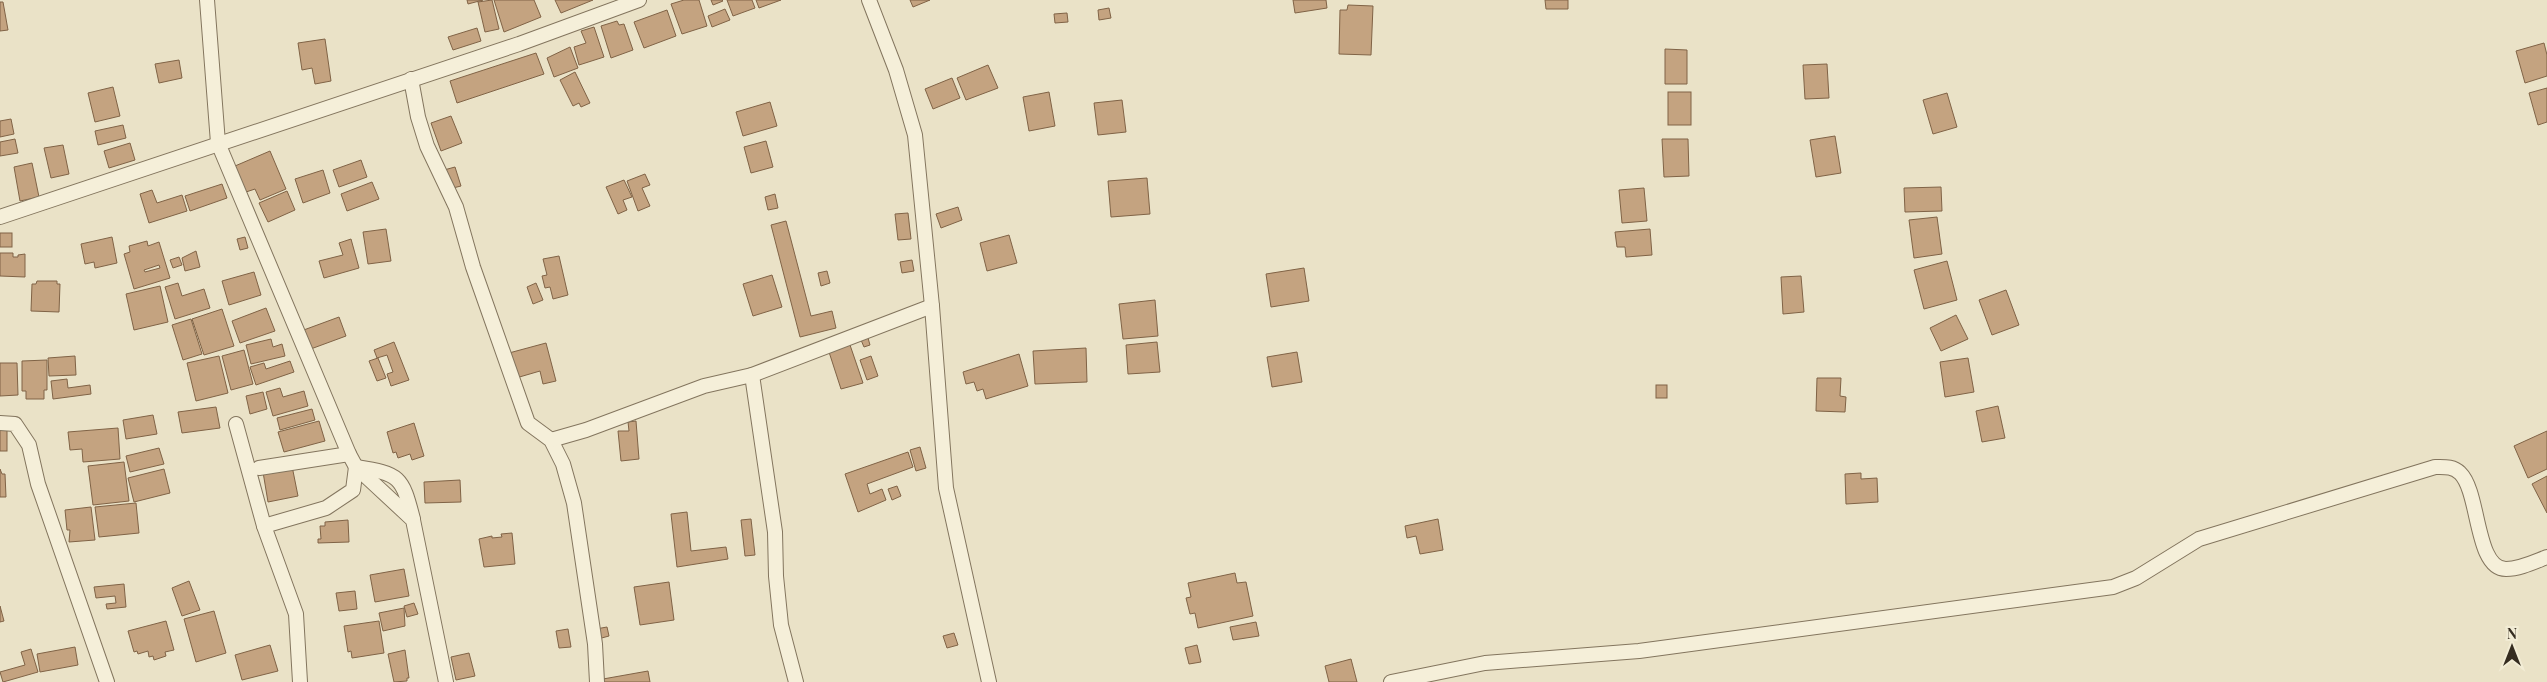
<svg xmlns="http://www.w3.org/2000/svg" width="2547" height="682" viewBox="0 0 2547 682" font-family="'Playfair Display',serif">
<rect width="100%" height="100%" fill="#eae2c7"/>
<g fill="#c4a380" stroke="#806346" fill-rule="evenodd">
<polygon points="467,0 483,0 468,4"/>
<polygon points="492,0 499,29 485,32 478,2"/>
<polygon points="494,0 534,0 541,17 504,32"/>
<polygon points="555,0 593,0 561,13"/>
<polygon points="684,0 699,0 707,26 682,34 671,4"/>
<polygon points="711,0 722,0 723,1 713,5"/>
<polygon points="727,0 752,0 755,8 733,16"/>
<polygon points="756,0 781,0 759,8"/>
<polygon points="910,0 930,0 913,7"/>
<polygon points="1293,0 1326,0 1327,8 1295,13"/>
<polygon points="1545,0 1568,0 1568,9 1546,9"/>
<polygon points="0,2 3,2 8,30 0,31"/>
<polygon points="1348,5 1373,6 1371,55 1339,54 1340,10 1347,10"/>
<polygon points="1109,8 1111,18 1099,20 1098,10"/>
<polygon points="725,9 730,20 712,27 708,16"/>
<polygon points="667,10 676,36 644,48 634,22"/>
<polygon points="1067,13 1068,22 1055,23 1054,14"/>
<polygon points="617,21 619,25 624,24 633,50 611,58 601,26"/>
<polygon points="594,27 604,57 579,65 574,47 586,43 581,31"/>
<polygon points="477,28 481,41 453,50 448,37"/>
<polygon points="325,39 331,81 315,84 312,68 302,70 298,43"/>
<polygon points="2544,43 2547,55 2547,76 2525,83 2516,51"/>
<polygon points="570,47 578,68 554,77 547,58"/>
<polygon points="1665,49 1687,50 1687,84 1665,84"/>
<polygon points="536,53 544,74 457,103 450,81"/>
<polygon points="179,60 182,78 159,83 155,64"/>
<polygon points="1827,64 1829,98 1805,99 1803,65"/>
<polygon points="988,65 998,88 966,100 957,78"/>
<polygon points="575,72 590,103 581,107 579,103 573,106 560,80"/>
<polygon points="952,78 960,98 933,109 925,89"/>
<polygon points="113,87 120,116 95,122 88,93"/>
<polygon points="2547,88 2547,122 2538,125 2529,93"/>
<polygon points="1049,92 1055,126 1029,131 1023,97"/>
<rect x="1668" y="92" width="23" height="33"/>
<polygon points="1947,93 1957,127 1933,134 1923,100"/>
<polygon points="1122,100 1126,132 1098,135 1094,103"/>
<polygon points="770,102 777,126 743,136 736,112"/>
<polygon points="451,116 462,143 441,151 431,123"/>
<polygon points="11,119 14,134 0,137 0,121"/>
<polygon points="123,125 126,138 98,145 95,131"/>
<polygon points="1835,136 1841,173 1816,177 1810,140"/>
<polygon points="15,139 18,153 0,156 0,142"/>
<polygon points="1662,139 1688,139 1689,176 1664,177"/>
<polygon points="766,141 773,167 751,173 744,147"/>
<polygon points="130,143 135,160 109,168 104,151"/>
<polygon points="63,145 69,174 51,178 44,148"/>
<polygon points="270,151 286,189 260,200 255,189 246,192 235,166"/>
<polygon points="361,160 367,177 339,187 333,170"/>
<polygon points="32,163 39,197 20,201 14,167"/>
<polygon points="455,167 461,186 449,189 444,170"/>
<polygon points="323,170 330,193 303,203 295,179"/>
<polygon points="645,174 650,185 642,188 650,206 638,211 627,181"/>
<polygon points="1147,178 1150,214 1111,217 1108,181"/>
<polygon points="624,180 632,197 623,200 627,210 618,214 606,187"/>
<polygon points="372,182 379,199 347,211 341,194"/>
<polygon points="222,184 227,198 190,211 185,196"/>
<polygon points="1941,187 1942,211 1905,212 1904,188"/>
<polygon points="1644,188 1647,221 1622,223 1619,190"/>
<polygon points="152,190 157,203 182,195 187,211 149,223 140,194"/>
<polygon points="287,191 295,210 268,222 259,203"/>
<polygon points="775,194 778,208 768,210 765,197"/>
<polygon points="958,207 962,220 941,228 936,214"/>
<polygon points="908,213 911,239 898,240 895,214"/>
<polygon points="1937,217 1942,254 1914,258 1909,220"/>
<polygon points="786,221 811,316 832,311 836,328 800,337 771,225"/>
<polygon points="386,229 391,261 368,264 363,232"/>
<polygon points="1650,229 1652,255 1626,257 1625,247 1617,247 1615,232"/>
<rect x="0" y="233" width="12" height="14"/>
<polygon points="1009,235 1017,263 987,271 980,243"/>
<polygon points="112,237 117,263 95,268 94,262 85,264 81,244"/>
<polygon points="245,237 248,248 240,250 237,239"/>
<polygon points="351,239 359,268 324,278 319,261 343,255 339,243"/>
<path d="M 147,241 L 148,246 L 159,242 L 170,278 L 134,289 L 124,254 L 130,252 L 129,246 ZM 159,265 L 160,268 L 145,272 L 144,270 Z"/>
<polygon points="196,251 200,267 185,271 182,258"/>
<polygon points="0,253 13,253 13,257 18,257 18,255 25,254 25,277 0,276"/>
<polygon points="559,256 568,295 553,299 550,287 545,288 542,276 547,275 543,259"/>
<polygon points="179,257 182,265 173,268 170,260"/>
<polygon points="912,260 914,271 902,273 900,262"/>
<polygon points="1947,261 1957,300 1924,309 1914,270"/>
<polygon points="1304,268 1309,301 1271,307 1266,274"/>
<polygon points="827,271 830,283 821,286 818,273"/>
<polygon points="254,272 261,295 229,305 222,281"/>
<polygon points="772,275 782,307 753,316 743,284"/>
<polygon points="1801,276 1804,312 1783,314 1781,277"/>
<polygon points="37,281 57,281 57,284 60,284 59,312 31,311 32,284 36,284"/>
<polygon points="178,283 182,296 204,289 210,308 175,319 165,287"/>
<polygon points="536,283 543,300 533,304 527,287"/>
<polygon points="160,286 168,322 134,330 126,294"/>
<polygon points="2006,290 2019,325 1992,335 1979,300"/>
<polygon points="1155,300 1158,336 1123,339 1119,304"/>
<polygon points="266,308 275,331 240,343 232,321"/>
<polygon points="222,309 234,346 204,355 192,319"/>
<polygon points="1956,315 1968,339 1941,351 1930,328"/>
<polygon points="339,317 346,336 308,350 301,331"/>
<polygon points="191,319 202,354 183,360 172,325"/>
<polygon points="868,338 870,345 864,347 861,340"/>
<polygon points="271,339 273,347 282,344 285,356 251,364 246,345"/>
<polygon points="394,342 409,380 391,386 387,374 393,372 387,355 377,358 374,350"/>
<polygon points="1157,342 1160,372 1128,374 1126,345"/>
<polygon points="546,343 556,381 543,384 540,371 516,378 509,353"/>
<polygon points="850,345 863,383 841,389 829,352"/>
<polygon points="1086,348 1087,382 1035,384 1033,351"/>
<polygon points="244,350 253,384 231,390 222,356"/>
<polygon points="1297,352 1302,382 1272,387 1267,357"/>
<polygon points="1019,354 1028,386 986,399 983,389 977,391 974,382 966,384 963,372"/>
<polygon points="75,356 76,375 49,376 48,358"/>
<polygon points="219,356 228,393 196,401 187,363"/>
<polygon points="871,356 878,376 867,380 860,360"/>
<polygon points="378,358 386,378 377,381 369,361"/>
<polygon points="1968,358 1974,392 1945,397 1940,362"/>
<polygon points="47,360 47,390 44,390 44,399 26,399 26,391 22,391 22,361"/>
<polygon points="290,361 294,372 256,385 250,367 264,363 266,369"/>
<polygon points="0,363 17,363 18,395 0,396"/>
<polygon points="1817,378 1841,378 1840,396 1846,397 1845,412 1816,411"/>
<polygon points="67,379 68,388 90,385 91,394 53,399 51,381"/>
<rect x="1656" y="385" width="11" height="13"/>
<polygon points="280,388 283,397 304,391 308,406 273,416 266,392"/>
<polygon points="263,392 267,409 250,414 246,396"/>
<polygon points="1998,406 2005,438 1982,442 1976,411"/>
<polygon points="216,407 220,428 182,433 178,412"/>
<polygon points="312,409 315,420 280,430 277,418"/>
<polygon points="153,415 157,434 126,439 123,420"/>
<polygon points="319,421 325,441 284,452 278,432"/>
<polygon points="636,421 639,459 621,461 618,431 629,431 628,422"/>
<polygon points="414,423 424,456 412,460 410,454 398,458 396,452 393,453 387,432"/>
<polygon points="118,428 120,459 83,462 82,449 70,450 68,432"/>
<rect x="0" y="430" width="7" height="21"/>
<polygon points="2547,431 2547,469 2528,478 2514,446"/>
<polygon points="920,447 926,468 916,471 910,450"/>
<polygon points="159,448 164,464 130,472 126,456"/>
<polygon points="908,452 913,467 867,484 870,494 882,489 886,500 858,512 845,474"/>
<polygon points="124,462 129,501 93,505 88,466"/>
<polygon points="292,466 298,496 268,502 263,472"/>
<polygon points="0,469 2,474 5,474 6,497 0,497"/>
<polygon points="164,469 170,493 134,502 128,478"/>
<polygon points="1861,473 1861,479 1877,478 1878,502 1846,504 1845,474"/>
<polygon points="2547,476 2547,513 2532,484"/>
<polygon points="460,480 461,502 425,503 424,482"/>
<polygon points="897,486 901,496 892,500 888,489"/>
<polygon points="136,503 139,533 99,537 95,507"/>
<polygon points="91,507 95,540 69,542 70,530 67,530 65,510"/>
<polygon points="687,512 691,551 726,547 728,559 677,567 671,514"/>
<polygon points="751,519 755,555 745,556 741,520"/>
<polygon points="1438,519 1443,550 1420,554 1416,536 1407,538 1405,526"/>
<polygon points="348,520 349,542 318,543 318,539 321,539 320,526 325,526 325,522"/>
<polygon points="512,533 515,564 484,567 479,539 492,536 492,538 502,537 501,534"/>
<polygon points="404,569 409,596 375,602 370,575"/>
<polygon points="1235,573 1237,583 1246,582 1253,616 1198,628 1195,613 1190,614 1186,598 1191,597 1188,583"/>
<polygon points="189,581 200,610 182,616 172,588"/>
<polygon points="669,582 674,620 640,625 634,587"/>
<polygon points="124,584 126,607 107,609 106,604 116,603 115,596 96,598 94,587"/>
<polygon points="355,591 357,609 339,611 336,593"/>
<polygon points="414,603 418,614 407,617 404,606"/>
<polygon points="0,606 4,621 0,622"/>
<polygon points="404,608 405,626 383,631 379,613"/>
<polygon points="214,611 226,653 196,662 184,619"/>
<polygon points="166,621 174,650 165,652 166,656 154,660 153,656 149,657 148,651 138,654 137,651 134,652 128,631"/>
<polygon points="379,621 384,653 352,658 351,651 348,652 344,626"/>
<polygon points="1256,622 1259,636 1233,640 1230,627"/>
<polygon points="607,627 609,636 598,639 596,629"/>
<polygon points="568,629 571,647 559,648 556,631"/>
<polygon points="954,633 958,645 947,648 943,636"/>
<polygon points="270,645 278,671 242,680 235,655"/>
<polygon points="1197,645 1201,662 1189,664 1185,648"/>
<polygon points="75,647 78,665 40,672 37,654"/>
<polygon points="31,649 38,672 3,682 0,672 25,665 21,652"/>
<polygon points="405,650 409,678 407,678 407,681 394,682 388,654"/>
<polygon points="469,653 475,676 456,680 451,657"/>
<polygon points="1351,659 1357,682 1329,682 1325,666"/>
<polygon points="648,671 650,682 603,682 603,679"/>
</g>
<g fill="none" stroke-linecap="round" stroke-linejoin="round">
<defs>
<g id="street">
<polyline points="207,0 218,143 349,454 356,467 413,520 446,682"/>
<polyline points="869,0 896,70 915,135 932,306 946,488 989,682"/>
<polyline points="411,79 418,117 427,146 456,207 473,267 528,423 551,440 563,464 574,503 595,644 597,682"/>
<polyline points="0,217 519,44 639,0"/>
<polyline points="752,375 775,532 776,576 781,625 796,682"/>
<polyline points="0,423 15,424 29,445 38,484 107,682"/>
<polyline points="236,424 264,526"/>
<polyline points="551,440 586,430 704,386 752,375 932,306"/>
<polyline points="259,468 349,454"/>
<path d="M 300,682 L 296,614 L 264,526 L 326,508 L 353,490 L 356,467 C 400,474 402,476 413,519"/>
<path d="M 1391,682 L 1485,663 L 1639,651 L 2113,587 L 2136,578 L 2199,539 L 2435,467 C 2444,467 2453,466 2460,473 C 2480,492 2475,569 2506,569 C 2520,569 2534,562 2547,557"/>
</g>
</defs>
<use href="#street" stroke="#83755e" stroke-width="16"/>
<use href="#street" stroke="#f5efd9" stroke-width="14"/>
</g>
<g transform="translate(2512 647)" stroke="#f2ecd5" stroke-width="4" paint-order="stroke">
<path d="M0-4L9 19L0 12L-9 19Z" fill="#352c20"/>
<text y="-8" font-size="14" font-weight="bold" text-anchor="middle" fill="#352c20">N</text>
</g>
</svg>
